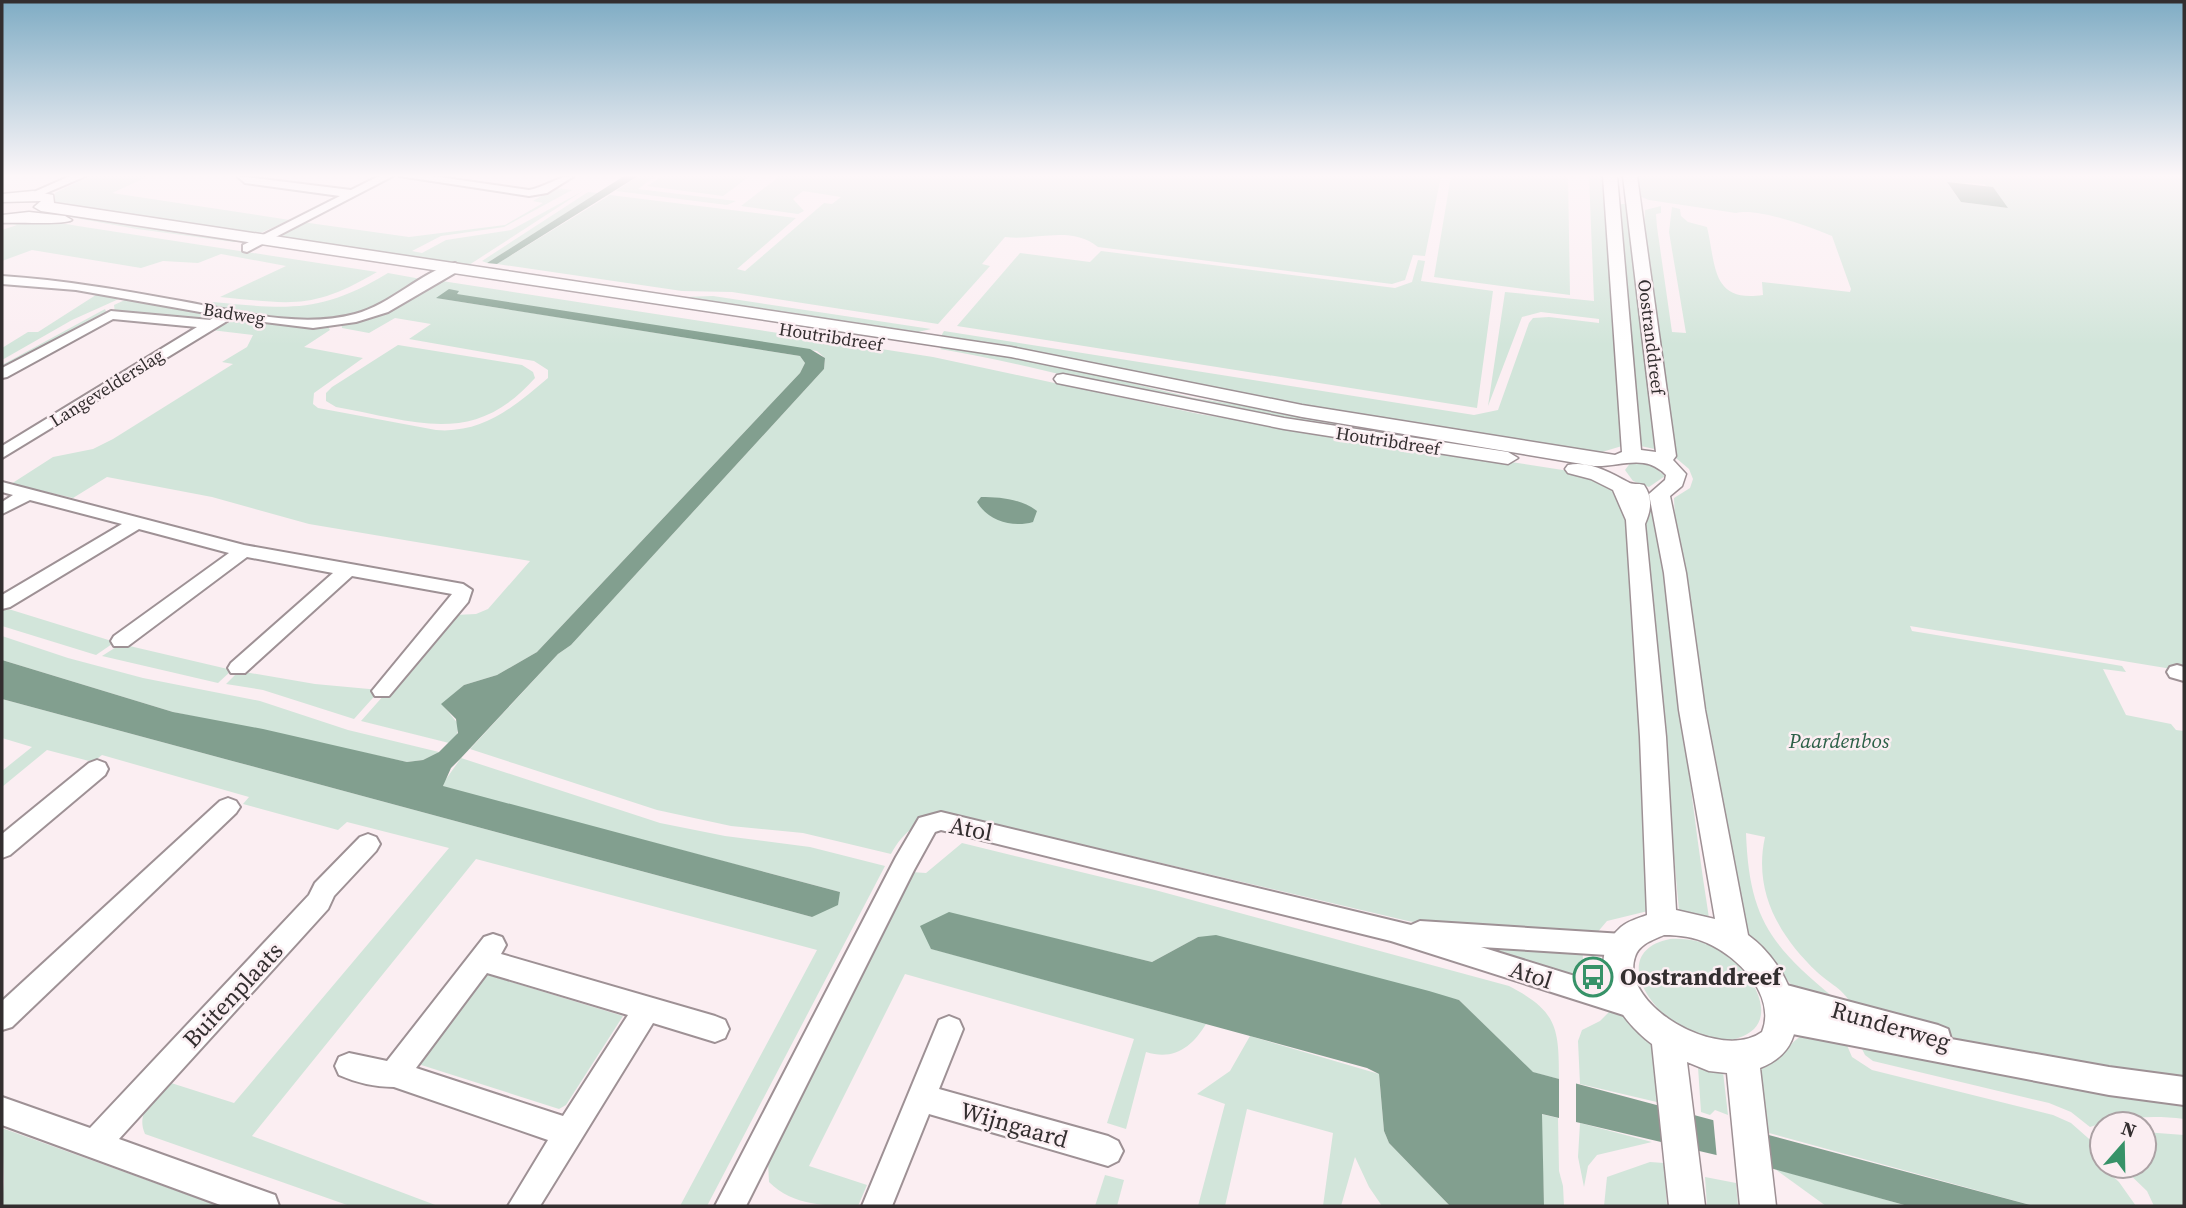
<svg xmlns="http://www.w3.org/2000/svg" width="2186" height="1208" viewBox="0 0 2186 1208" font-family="'Source Serif 4',serif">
<rect width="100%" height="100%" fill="#fbeef2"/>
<g fill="#d2e5da" fill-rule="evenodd">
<polygon points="90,176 149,176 112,193 290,220 258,234 51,205 55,193"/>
<polygon points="638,176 656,176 638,189 736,201 727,205 616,191"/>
<polygon points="663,176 750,176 723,196 647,186"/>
<path d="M 780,176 L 1441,176 L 1425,256 L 1413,255 L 1405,280 L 1392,284 L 1098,247 C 1071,225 1036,241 1005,237 L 982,264 L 990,266 L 938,324 L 732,292 L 682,291 L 497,264 L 610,195 L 796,218 L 737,269 L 745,271 L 824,203 L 832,204 L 841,197 L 803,191 L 793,199 L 804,211 L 798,214 L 741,206 Z"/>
<polygon points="1451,176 1568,176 1570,295 1434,277"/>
<path d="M 1589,176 L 1607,176 C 1608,196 1602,212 1611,229 L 1622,446 L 1602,452 L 1591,452 L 1246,397 L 941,336 L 944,331 L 1474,415 L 1498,410 L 1529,323 L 1533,318 L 1549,317 L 1599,323 L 1599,319 L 1541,312 L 1522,317 L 1488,406 L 1505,292 L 1594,301 Z"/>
<path d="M 1636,176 L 2184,176 L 2184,671 L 1910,626 L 1912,631 L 2122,666 L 2126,672 L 2103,669 L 2126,715 L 2171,724 L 2176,730 L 2184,731 L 2184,1083 L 1988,1047 L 1853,1010 C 1847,990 1832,986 1817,972 C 1779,936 1753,891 1765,837 L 1746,833 C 1749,917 1770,945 1833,997 L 1835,1005 L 1800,994 L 1749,939 L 1719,814 L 1675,522 L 1674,498 L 1690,488 L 1693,479 L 1689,469 L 1670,453 L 1643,242 L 1645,210 L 1661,206 L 1661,213 L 1656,214 L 1657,227 L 1672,332 L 1686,333 L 1669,232 L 1672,207 L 1680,209 L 1681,216 L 1688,222 L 1707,227 C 1716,265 1711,303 1763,295 L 1762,282 L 1850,292 L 1851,289 L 1832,236 C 1810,227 1757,207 1736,213 L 1649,200 L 1639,196 ZM 1968,183 L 1984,184 L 2008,208 L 1961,202 L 1948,184 Z"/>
<polygon points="555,188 572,190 504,227 441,236 412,251 422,253 446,240 511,230 583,191 469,265 282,237 283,233 302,222 409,237 505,225 543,203 533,201"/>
<polygon points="588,192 598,193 487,263 482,261"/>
<polygon points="1621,204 1628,204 1659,450 1636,445 1618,205"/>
<polygon points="41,210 252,241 234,242 137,229 36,211"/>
<path d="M 30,218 L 78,226 L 377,272 C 312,310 293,304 220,297 L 286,266 L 221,254 L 198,263 L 163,261 L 141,268 L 32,250 L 2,261 L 2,230 L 17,225 L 2,224 L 2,221 Z"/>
<polygon points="1101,251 1395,288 1412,282 1418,260 1425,261 1421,281 1493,291 1477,408 957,326 1020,253 1090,262"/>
<path d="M 388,273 L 421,279 C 410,287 398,298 386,304 C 326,330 267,315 205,306 L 212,302 C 288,309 320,314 388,273 Z"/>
<path d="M 442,281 L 933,357 L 1199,414 L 1582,473 L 1617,489 L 1625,502 L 1651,897 L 1648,911 L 1607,921 L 1596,934 L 1448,929 L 1408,921 L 944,812 C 919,822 904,830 891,854 L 803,833 L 731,826 L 657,810 L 470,749 L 558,654 L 571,645 L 824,369 L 825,358 L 817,351 L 437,298 L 800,356 L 805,363 L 800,373 L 537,652 L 497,675 L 464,685 L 442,704 L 459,725 L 456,738 L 449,743 L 361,721 L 455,615 L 476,614 L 488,609 L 530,561 L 309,524 L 212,497 L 107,477 L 73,498 L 11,484 L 53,457 L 93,449 L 113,439 L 233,364 L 222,362 L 247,347 L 253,335 L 211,330 L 243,317 L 327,325 L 330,330 L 304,347 L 363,358 L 314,393 L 313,404 L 318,408 L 436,430 C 483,434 515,406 548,378 L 548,370 L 534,361 L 409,339 L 431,324 L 395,318 L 369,333 L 342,328 L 341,323 Z"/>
<polygon points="99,293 121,298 72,320 2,360 2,348 28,332 38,332"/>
<polygon points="713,296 931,329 918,332 683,297"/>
<polygon points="127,299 219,313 210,321 115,313 114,305"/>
<polygon points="105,309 107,314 2,372 2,365"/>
<path d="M 945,344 L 1025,358 L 1194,398 L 1460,438 L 1595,462 L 1595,466 C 1454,445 1314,426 1174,400 C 1096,385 1019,362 940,349 Z"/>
<path d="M 398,345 L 522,365 L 533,372 L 535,378 C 473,448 416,421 336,407 L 326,401 L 326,393 L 332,387 Z"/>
<polygon points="1647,461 1665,476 1649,487 1633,481 1625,470 1631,462"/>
<path d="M 1645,497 L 1654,498 C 1675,638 1687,778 1709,918 L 1679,910 L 1644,536 Z"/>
<polygon points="2,607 115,642 96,655 2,626"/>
<polygon points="2,636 68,658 143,678 260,701 348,730 439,752 423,760 407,762 173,712 2,660"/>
<polygon points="121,644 232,670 218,683 102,656"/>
<polygon points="239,671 315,684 380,690 354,719 263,690 226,684"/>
<path d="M 2,699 L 812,917 L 840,892 L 443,787 L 444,782 L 461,758 L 660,823 L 725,836 L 810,847 L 885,866 L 707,1206 L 680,1206 L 817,950 L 476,859 L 252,1136 L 438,1206 L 350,1206 L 145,1134 C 135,1112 155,1098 168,1082 L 234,1103 L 449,848 L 347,822 L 338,830 L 243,804 L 249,797 L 102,755 L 93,762 L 47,750 L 2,787 L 2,771 L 32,747 L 2,738 Z"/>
<path d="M 962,843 L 1155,890 L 1509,986 C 1557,1011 1559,1027 1559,1079 L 1532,1072 L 1459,1000 L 1198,937 L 1152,962 L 949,913 L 932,949 L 1206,1024 C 1192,1047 1174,1061 1146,1052 L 1126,1129 L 1107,1123 L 1134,1039 L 905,974 L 809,1166 L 867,1185 L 858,1206 C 827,1206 793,1206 769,1182 L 768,1162 L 911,872 L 926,873 Z"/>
<path d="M 1670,939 C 1689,938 1706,942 1722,951 C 1749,967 1786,1023 1738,1038 C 1680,1058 1591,955 1670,939 Z"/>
<polygon points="1468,942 1582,946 1585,986 1469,948"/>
<polygon points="482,973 623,1016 566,1105 559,1109 415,1063"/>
<polygon points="1612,1009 1624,1016 1655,1045 1661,1103 1580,1084 1578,1041 1582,1030 1600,1021"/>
<path d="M 1806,1033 L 1843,1036 L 1852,1057 L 1872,1070 L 2053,1115 L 2071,1123 L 2096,1145 L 2102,1166 L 2119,1182 L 2136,1206 L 2034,1206 L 1758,1130 L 1757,1070 C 1783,1062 1786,1043 1806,1033 Z"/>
<polygon points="1250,1036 1379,1074 1384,1131 1389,1143 1450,1206 1382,1206 1369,1187 1355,1157 1341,1206 1323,1206 1333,1133 1247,1109 1225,1206 1198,1206 1225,1104 1197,1094 1230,1071"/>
<path d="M 1857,1039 L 2184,1102 L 2184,1119 C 2151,1115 2122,1117 2090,1127 L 2071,1112 L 2049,1103 L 1873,1061 L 1865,1055 Z"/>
<polygon points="1698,1067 1723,1072 1728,1115 1715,1110 1710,1115 1701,1112"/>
<polygon points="1541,1114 1558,1118 1559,1171 1563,1186 1564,1206 1544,1206"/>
<polygon points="1580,1123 1652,1142 1597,1155 1588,1166 1584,1187 1578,1157"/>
<polygon points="2,1128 219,1206 2,1206 4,1182"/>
<polygon points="2144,1132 2184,1135 2184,1206 2154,1206 2147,1191 2121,1166 2144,1166"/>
<polygon points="1650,1162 1664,1163 1667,1206 1604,1206 1607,1177"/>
<polygon points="1775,1169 1908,1206 1826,1206"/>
<polygon points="1105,1175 1124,1180 1117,1206 1095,1206"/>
<polygon points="1705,1177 1736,1183 1738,1206 1707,1206"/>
</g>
<g fill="#829f8f">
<polygon points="624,176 638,176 497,264 487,263"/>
<polygon points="1947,182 1993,187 2008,208 1961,202"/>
<polygon points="449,289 459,291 457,294 810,349 825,358 824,369 571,645 558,654 461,758 451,768 443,786 840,892 838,905 812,917 2,699 2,660 173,712 263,729 407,762 423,760 439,752 458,733 456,719 441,704 464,685 497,675 537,652 800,373 805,363 800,356 436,298"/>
<path d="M 981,497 C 1000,497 1022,499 1037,511 L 1033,522 C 1013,528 988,521 977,502 Z"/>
<polygon points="949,912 1152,962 1198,937 1216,935 1429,991 1459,1000 1533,1072 2034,1206 1908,1206 1763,1166 1542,1114 1544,1206 1450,1206 1389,1143 1384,1131 1379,1074 1367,1068 931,949 920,926"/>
</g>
<g fill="#fbeef2">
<polygon points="1559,1076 1576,1080 1576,1126 1559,1122"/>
<polygon points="1713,1117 1761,1129 1765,1170 1717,1159"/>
</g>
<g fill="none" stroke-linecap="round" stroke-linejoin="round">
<defs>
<g id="minor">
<polygon points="70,176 86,176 37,197 27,195"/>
<polygon points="237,176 351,190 379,176 393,176 247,252 243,251 243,245 340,196 245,183"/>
<path d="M 399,176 L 432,176 L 529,190 C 546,187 557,176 574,176 L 547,193 L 529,196 Z"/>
<path d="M 455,263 L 461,267 L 460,270 L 388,312 L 356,322 L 313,328 L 232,318 L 2,458 L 2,446 L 197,327 L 113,319 L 7,377 L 2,378 L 2,368 L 111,311 L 210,320 L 217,315 L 76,290 L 2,284 L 2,276 C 63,280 121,290 181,301 C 237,311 299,329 355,314 C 392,304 419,273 455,263 Z"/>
<polygon points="2,482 244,545 463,584 472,590 468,602 389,696 375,696 372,691 452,594 352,576 245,673 231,673 228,668 231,663 333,573 247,557 128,646 114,646 111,641 114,636 229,553 139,529 10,607 2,609 2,595 122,524 30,500 2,514 2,502 13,495 2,492"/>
<polygon points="2177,665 2184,667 2184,681 2170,677 2167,672 2170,667"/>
<polygon points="97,760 105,763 108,769 105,775 10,855 2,858 2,834 89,763"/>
<polygon points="228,798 236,801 240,807 236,813 12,1027 2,1030 2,1001 220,801"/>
<polygon points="941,812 1411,925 1420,921 1623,934 1632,937 1636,945 1632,953 1623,956 1481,947 1633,994 1642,997 1646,1006 1642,1015 1633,1018 1391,941 941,830 935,832 914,870 746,1206 715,1206 896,857 919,818"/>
<polygon points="368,834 376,837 380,844 376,851 334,896 328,909 119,1139 275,1195 279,1206 223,1206 2,1125 2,1097 90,1128 309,895 315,883 360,837"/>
<path d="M 493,934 L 502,937 L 506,945 L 501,954 L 715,1016 L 725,1020 L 729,1029 L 725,1038 L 715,1042 L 653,1023 L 540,1206 L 508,1206 L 548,1140 L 394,1087 C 375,1087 357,1083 339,1075 L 335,1066 L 339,1057 L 349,1053 L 387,1061 L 484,937 ZM 487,973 L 628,1015 L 563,1116 L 416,1068 Z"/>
<polygon points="1779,983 1938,1025 1948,1029 1951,1039 2109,1067 2184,1077 2184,1105 2109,1095 1782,1032 1772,1029 1768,1020 1772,1011 1782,1008 1770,1004 1766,995 1770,986"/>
<polygon points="949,1016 959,1020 963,1029 939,1089 1108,1136 1118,1141 1123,1151 1118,1161 1108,1166 929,1114 892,1206 862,1206 939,1020"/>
</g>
<g id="major">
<path d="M 1603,176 L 1617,176 L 1641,450 L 1656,452 L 1623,176 L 1637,176 L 1676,456 L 1673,460 L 1686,474 L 1682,486 L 1670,496 L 1686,573 L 1705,710 L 1748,935 C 1790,965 1825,1043 1760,1068 L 1776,1206 L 1740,1206 L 1727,1073 L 1709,1071 L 1687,1062 L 1705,1206 L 1669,1206 L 1652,1044 C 1619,1020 1580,962 1621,927 C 1628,921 1639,918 1647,915 L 1640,737 L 1626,520 L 1613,490 L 1591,479 L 1568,473 L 1565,469 L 1568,465 C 1589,460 1611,473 1628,482 C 1632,485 1638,483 1644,485 C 1653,498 1651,510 1645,524 L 1666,737 L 1676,910 L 1715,919 L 1679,710 L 1664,573 L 1649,494 L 1665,480 L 1666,475 C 1645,453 1621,467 1594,466 L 1302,417 L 1011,357 L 41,211 L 34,207 L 41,201 L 2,202 L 2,194 L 33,191 L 53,195 L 54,203 L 1011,347 L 1302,405 L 1615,455 L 1622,452 ZM 1664,935 C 1679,935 1694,937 1707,943 C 1737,956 1777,995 1762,1032 C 1719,1063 1619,1004 1635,957 C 1639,944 1653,940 1664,935 Z"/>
<path d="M 29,212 L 65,216 L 72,220 C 66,225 16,222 2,223 L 2,215 Z"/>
<polygon points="1063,374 1284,418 1508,452 1518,458 1508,464 1284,429 1057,383 1054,379 1057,375"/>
</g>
</defs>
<use href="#minor" stroke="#9e9195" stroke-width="4"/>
<use href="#major" stroke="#9e9195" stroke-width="3"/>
<use href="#minor" fill="#fff" fill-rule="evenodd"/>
<use href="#major" fill="#fff" fill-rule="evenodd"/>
</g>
<linearGradient id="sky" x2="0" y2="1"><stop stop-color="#7facc4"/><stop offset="0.51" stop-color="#fdf7f9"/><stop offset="1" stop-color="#fdf7f9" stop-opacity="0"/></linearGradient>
<rect width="2186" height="345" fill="url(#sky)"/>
<defs>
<symbol id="bus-ring" viewBox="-11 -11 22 22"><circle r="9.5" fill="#fbeef2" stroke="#379268" stroke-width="1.5"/><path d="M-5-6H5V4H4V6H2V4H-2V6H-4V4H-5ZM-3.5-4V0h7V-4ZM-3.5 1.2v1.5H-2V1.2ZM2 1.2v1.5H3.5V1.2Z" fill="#379268"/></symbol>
</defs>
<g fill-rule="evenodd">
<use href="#bus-ring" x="1571" y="955" width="44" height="44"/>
</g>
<g text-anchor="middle" stroke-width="5" stroke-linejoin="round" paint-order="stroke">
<g font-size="18" fill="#332e2f" stroke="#fbeef2">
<text transform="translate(234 314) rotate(9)" y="6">Badweg</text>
<text transform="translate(831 337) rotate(9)" y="6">Houtribdreef</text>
<text transform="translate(1651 337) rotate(83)" y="6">Oostranddreef</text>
<text transform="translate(107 388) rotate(-32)" y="6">Langevelderslag</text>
<text transform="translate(1388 441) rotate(9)" y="6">Houtribdreef</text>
</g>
<g font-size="21" font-style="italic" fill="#2c6047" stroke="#fbeef2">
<text x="1839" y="748">Paardenbos</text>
</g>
<g font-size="24" fill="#332e2f" stroke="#fbeef2">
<text transform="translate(971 829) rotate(11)" y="8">Atol</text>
<text transform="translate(1531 975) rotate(18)" y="8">Atol</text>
<text transform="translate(233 995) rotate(-47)" y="8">Buitenplaats</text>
<text transform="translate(1891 1026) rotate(16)" y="8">Runderweg</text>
<text transform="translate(1014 1125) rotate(16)" y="8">Wijngaard</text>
</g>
<g font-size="24" font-weight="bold" fill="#332e2f" stroke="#fbeef2" text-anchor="start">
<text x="1620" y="985">Oostranddreef</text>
</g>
</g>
<rect width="2186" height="1208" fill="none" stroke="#332e2f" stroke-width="7"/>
<g transform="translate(2123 1145) rotate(20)"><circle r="33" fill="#fbeef2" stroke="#aba1a4" stroke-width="2"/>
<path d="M0-5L12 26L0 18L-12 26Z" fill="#379268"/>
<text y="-10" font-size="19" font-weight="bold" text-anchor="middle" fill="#332e2f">N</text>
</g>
</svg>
